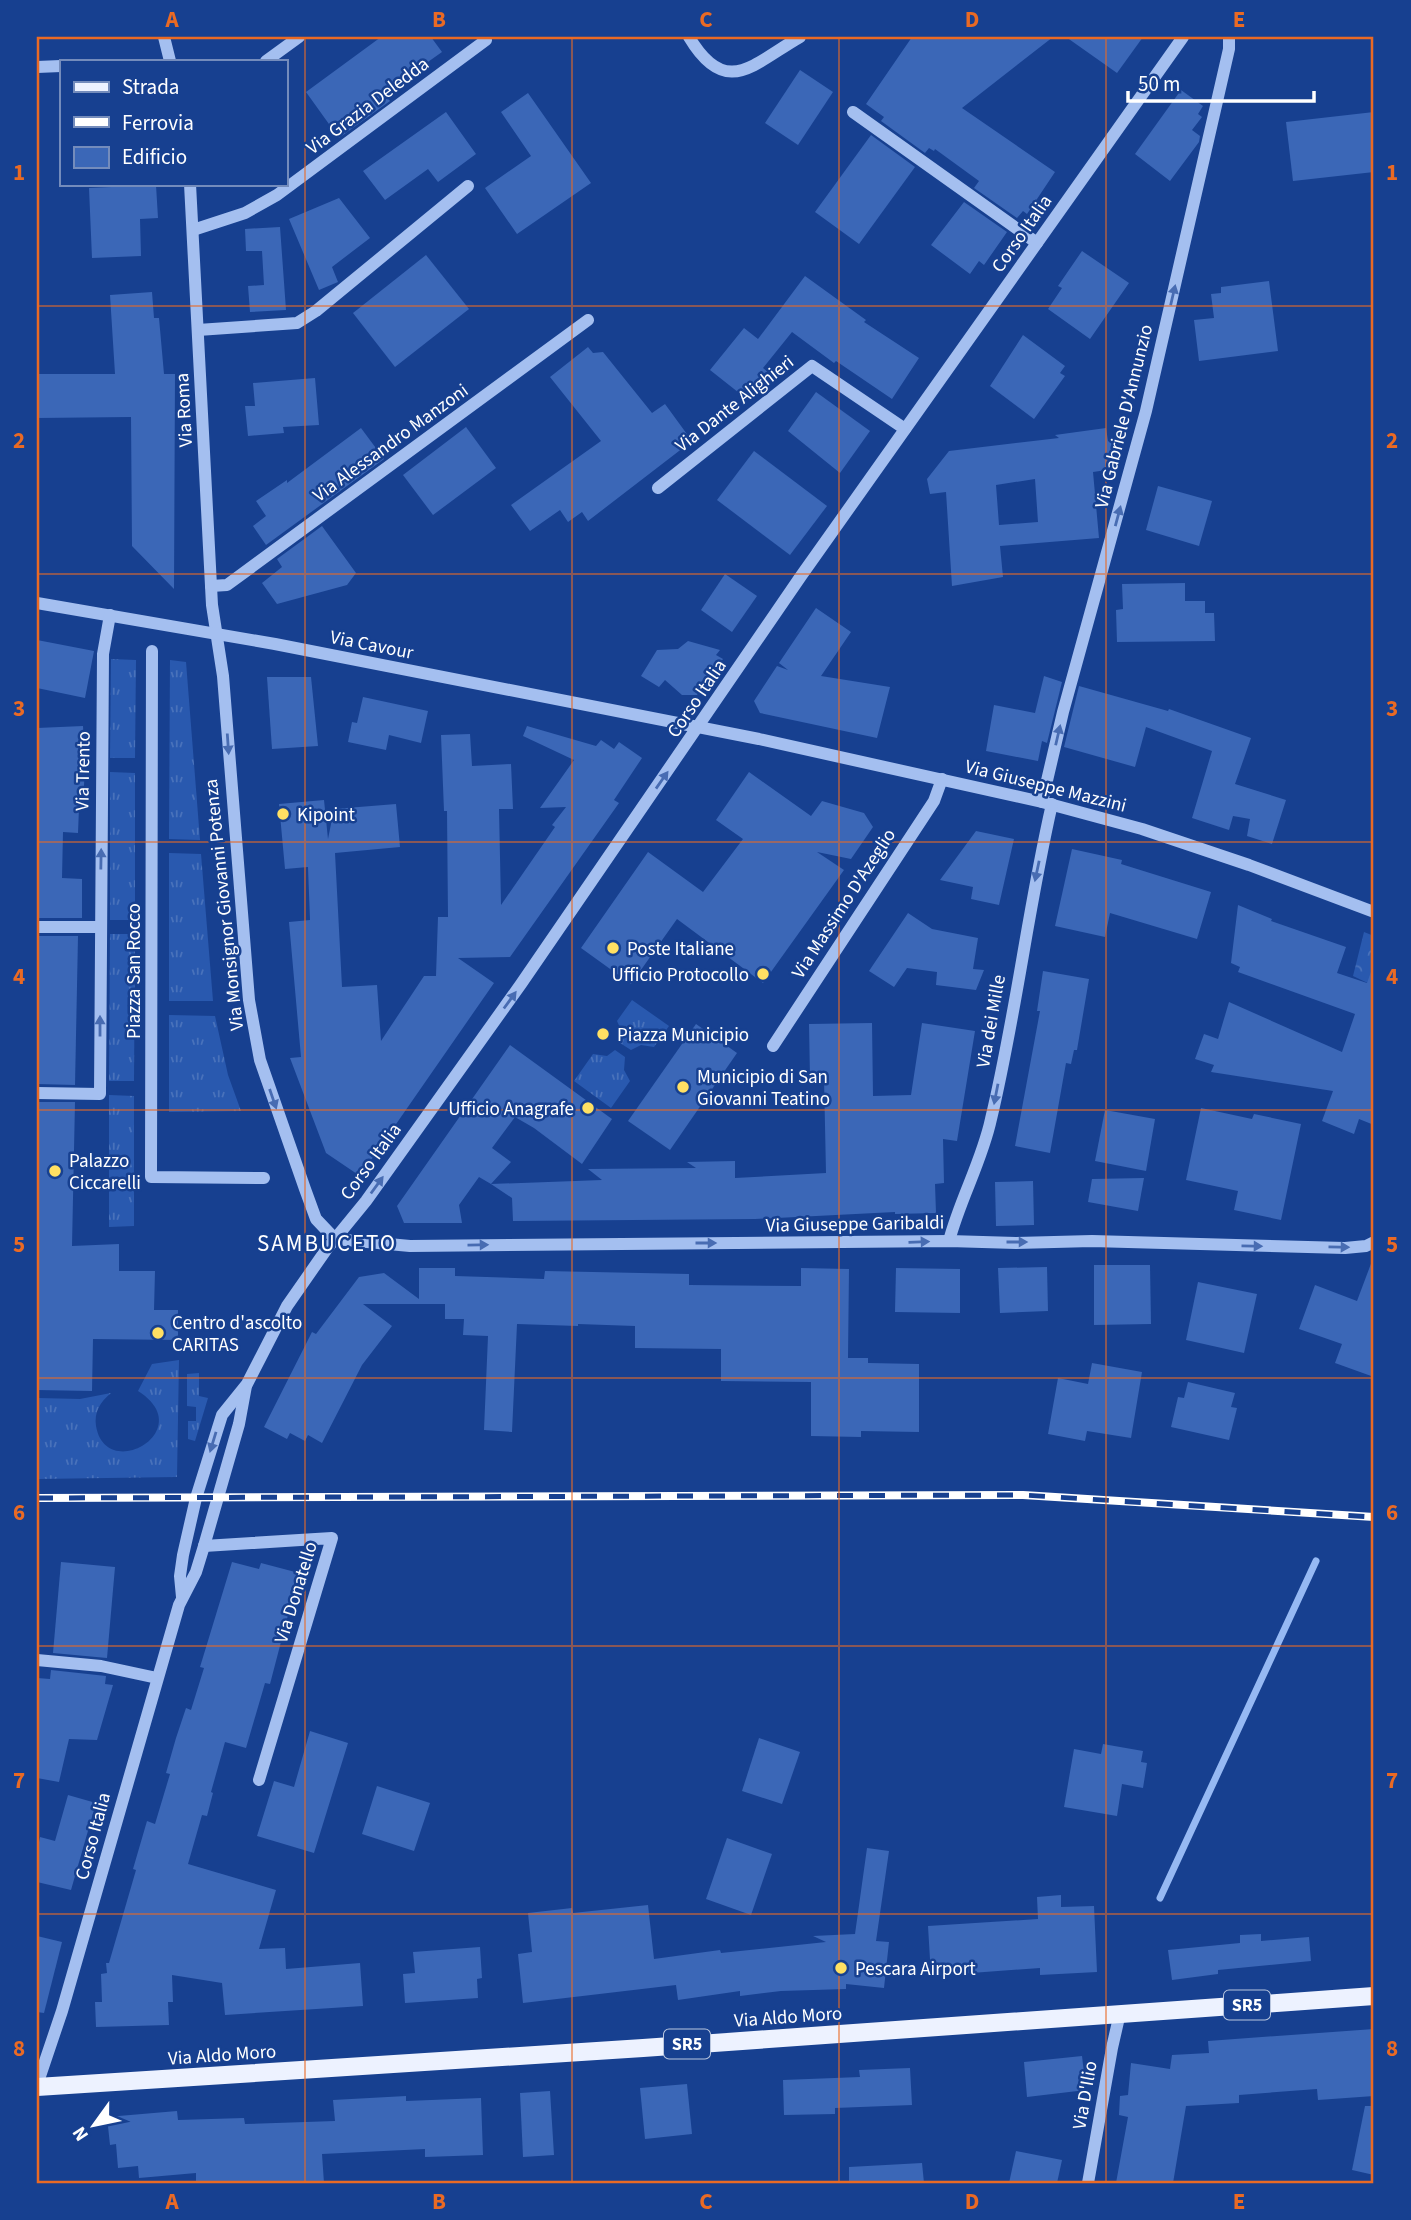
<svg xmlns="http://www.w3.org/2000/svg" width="1411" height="2220" viewBox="0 0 1411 2220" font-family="'Source Sans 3',sans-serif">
<defs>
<pattern id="grass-tufts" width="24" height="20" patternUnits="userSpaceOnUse" patternTransform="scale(1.75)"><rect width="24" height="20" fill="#2959af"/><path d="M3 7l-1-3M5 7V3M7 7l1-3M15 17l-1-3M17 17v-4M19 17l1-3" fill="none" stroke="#4972bb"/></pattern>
<pattern id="park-crowns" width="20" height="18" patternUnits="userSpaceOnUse" patternTransform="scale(1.75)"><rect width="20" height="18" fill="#2959af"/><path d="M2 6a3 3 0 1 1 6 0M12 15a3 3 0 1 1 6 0" fill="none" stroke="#4972bb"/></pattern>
</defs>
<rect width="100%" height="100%" fill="#174090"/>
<g fill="url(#grass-tufts)">
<polygon points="111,659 136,660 135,758 110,758"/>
<polygon points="170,660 186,662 200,840 169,839"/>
<polygon points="110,772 135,773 135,920 110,920"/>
<polygon points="169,853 201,854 213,1001 169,1001"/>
<polygon points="110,934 135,934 134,1081 109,1081"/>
<polygon points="632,1000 669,1026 654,1047 641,1045 631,1050 620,1043 622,1032 617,1021"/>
<polygon points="169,1015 215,1016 228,1075 241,1111 169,1112"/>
<polygon points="615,1050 625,1057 624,1070 630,1081 611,1108 574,1081 593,1054 607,1056"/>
<polygon points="109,1095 134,1096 134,1226 109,1227"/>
<path d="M 179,1360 L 177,1477 L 37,1479 L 37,1398 L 80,1399 L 111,1393 C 100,1402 94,1412 96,1426 C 106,1484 200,1430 138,1391 L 152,1364 Z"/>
<polygon points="199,1373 199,1396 208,1398 195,1441 188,1439 188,1421 196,1421 196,1407 187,1406 187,1374"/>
</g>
<polygon fill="url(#park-crowns)" points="1364,932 1374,936 1374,986 1353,976"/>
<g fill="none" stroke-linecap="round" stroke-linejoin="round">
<polyline stroke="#96b9f3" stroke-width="7" points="1160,1898 1316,1561"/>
</g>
<g fill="#3b67b7" fill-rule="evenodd">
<polygon points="381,37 431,37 442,52 384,93 390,101 339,138 306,92"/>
<polygon points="912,37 1053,37 962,108 1055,172 1027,214 1023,211 1017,218 974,188 979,181 935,149 934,151 929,148 925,153 881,121 884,117 866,104"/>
<polygon points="1066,37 1143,37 1117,73"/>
<polygon points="800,70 833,92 798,145 765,123"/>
<polygon points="1181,90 1203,106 1198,114 1202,117 1192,130 1200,136 1199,142 1170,181 1135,154"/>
<polygon points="528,93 591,183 517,234 485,188 531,156 501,112"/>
<polygon points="446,112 476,154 438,182 428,169 385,200 363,171"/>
<polygon points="1374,112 1374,172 1293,181 1286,122"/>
<polygon points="871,135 915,167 859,244 815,212"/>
<polygon points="156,185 158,218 140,219 141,256 92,258 89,188"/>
<polygon points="339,198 370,238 332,267 338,282 319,290 289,219"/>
<polygon points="964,202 1007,232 984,265 979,261 970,274 931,245"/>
<polygon points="280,227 286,310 250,312 248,286 264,285 262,251 246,251 245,229"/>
<polygon points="1082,251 1129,283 1090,339 1048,309 1062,288 1058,286"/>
<polygon points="426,255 469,309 395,367 353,313"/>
<polygon points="805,276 866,320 864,322 919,358 892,399 836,361 834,363 792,332 763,368 769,373 748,400 710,370 744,328 758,339"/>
<polygon points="1269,281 1278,351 1199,361 1194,320 1214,318 1211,294 1221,293 1221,287"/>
<polygon points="152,292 154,318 159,318 164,374 175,374 174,589 132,546 131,417 37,418 37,374 115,374 110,295"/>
<polygon points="1023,335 1065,366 1060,373 1065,376 1034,419 990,386"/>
<polygon points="588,347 593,353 603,352 652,413 665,404 692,441 588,521 582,512 568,522 560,510 530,531 511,505 601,441 550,377"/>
<polygon points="315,378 319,425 283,427 284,433 248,436 245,406 255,406 253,383"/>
<polygon points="816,392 870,431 840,473 788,431"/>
<polygon points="466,427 496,468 433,515 403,475"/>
<polygon points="361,428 384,459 266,545 253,526 266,516 256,501 287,480 287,483"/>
<path d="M 1106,428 L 1108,441 L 1118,444 L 1112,461 L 1113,469 L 1093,472 L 1099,538 L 1000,546 L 1003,577 L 952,586 L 946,492 L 930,494 L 927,479 L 949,451 L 1059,438 L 1055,435 ZM 1035,479 L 1038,522 L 999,525 L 996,485 Z"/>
<polygon points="754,451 827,506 790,555 717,500"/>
<polygon points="1158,486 1212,501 1199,546 1146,530"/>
<polygon points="322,526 356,573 347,585 277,604 262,583 282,567 277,559"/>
<polygon points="725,574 757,596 732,632 701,610"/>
<polygon points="1185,583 1185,601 1205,601 1205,613 1214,613 1215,641 1117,642 1116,610 1123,609 1122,584"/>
<polygon points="816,608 851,632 821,676 890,687 877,738 760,713 754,701 777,666 788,670 779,663"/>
<polygon points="37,640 94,651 85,698 37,688"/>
<polygon points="688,641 720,650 716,655 723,659 697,695 682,695 665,680 659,687 641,676 657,650 678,649"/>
<polygon points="1044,676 1062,682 1047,743 1042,741 1038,761 986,751 994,705 1035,713"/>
<polygon points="267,677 311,677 318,746 272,749"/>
<polygon points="1079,686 1168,711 1169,709 1251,738 1235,784 1286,800 1272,844 1247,836 1250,819 1233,816 1229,830 1192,818 1212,751 1146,727 1135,767 1064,747"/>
<polygon points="363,697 428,711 421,743 389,735 386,750 348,742 352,722 357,723"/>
<polygon points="83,726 85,763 83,808 79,808 78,833 63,832 62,878 82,879 82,918 37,918 37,728"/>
<polygon points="527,726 596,746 601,740 614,749 619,742 642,758 614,800 619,803 510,957 458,958 494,983 360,1176 326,1153 290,1058 301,1057 289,922 310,920 308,867 285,869 279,804 324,800 328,839 334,809 396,804 400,847 335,853 342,987 377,985 381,1041 424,976 436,976 438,917 448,917 447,811 444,811 441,735 470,734 472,766 511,764 513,809 499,809 501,905 555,827 552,825 566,807 540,808 574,760 523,736"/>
<polygon points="749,772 811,816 822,801 864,813 873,827 851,859 817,852 844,870 763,983 677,919 631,984 581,948 648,852 703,892 743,839 716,820"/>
<polygon points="976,831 1014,839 999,905 971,899 973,887 940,880"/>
<polygon points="1072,849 1122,860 1121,864 1211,892 1197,939 1110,913 1105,937 1055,926"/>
<polygon points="1238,905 1272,919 1271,921 1346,947 1337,973 1367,983 1372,969 1374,970 1374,1125 1359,1119 1354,1134 1322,1121 1333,1091 1211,1072 1214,1065 1195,1059 1204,1034 1218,1039 1229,1002 1342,1052 1355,1014 1238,972 1240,967 1231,963"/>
<polygon points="908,913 932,929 978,938 973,969 984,970 976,990 936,985 937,972 907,968 894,987 869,971"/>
<polygon points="37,936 78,936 75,1085 37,1084"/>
<polygon points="1043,971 1089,979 1077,1050 1074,1050 1071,1064 1066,1063 1050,1153 1015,1146 1040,1011 1037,1011"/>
<polygon points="872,1023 873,1096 911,1095 922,1023 975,1031 957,1141 943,1139 944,1183 935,1184 936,1213 895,1214 895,1212 755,1219 513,1221 512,1198 491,1184 602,1180 588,1169 696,1168 687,1162 735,1161 735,1178 826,1173 824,1078 810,1078 809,1024"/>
<polygon points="696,1024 737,1053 670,1150 628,1121"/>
<polygon points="510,1045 612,1119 582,1164 534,1128 515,1117 492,1148 511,1162 491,1184 479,1177 459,1205 462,1223 404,1223 397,1206"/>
<polygon points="37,1102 75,1102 72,1246 119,1244 119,1271 155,1271 154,1310 178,1310 178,1340 93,1339 92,1391 37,1390"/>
<polygon points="1201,1108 1252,1119 1254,1114 1301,1124 1281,1220 1234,1210 1238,1191 1186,1180"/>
<polygon points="1105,1110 1155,1119 1146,1171 1095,1161"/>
<polygon points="1144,1178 1138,1211 1088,1202 1092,1179"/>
<polygon points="1033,1181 1034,1225 996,1226 995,1182"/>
<polygon points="1372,1261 1374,1262 1374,1377 1335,1363 1342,1344 1299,1329 1315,1285 1357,1301"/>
<polygon points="1094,1265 1150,1265 1151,1324 1094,1325"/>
<polygon points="1047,1267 1048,1311 1000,1313 998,1268"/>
<polygon points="419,1268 455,1268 455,1276 544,1279 545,1271 689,1274 689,1285 801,1286 801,1268 849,1269 848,1358 868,1358 868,1363 919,1364 919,1432 861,1431 861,1437 811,1436 811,1382 721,1381 721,1349 635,1348 635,1326 578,1324 578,1326 517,1324 512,1432 484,1430 488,1336 463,1335 464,1319 445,1319 445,1304 363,1304 392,1326 362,1365 322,1443 308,1435 305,1441 290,1433 287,1439 264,1427 312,1332 316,1334 359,1277 384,1273 419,1299"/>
<polygon points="896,1268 960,1269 960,1313 895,1312"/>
<polygon points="1198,1282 1257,1294 1244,1353 1186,1340"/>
<polygon points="1092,1363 1142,1372 1131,1438 1087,1431 1085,1441 1048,1434 1058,1378 1088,1384"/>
<polygon points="1188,1382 1235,1393 1231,1407 1237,1408 1229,1440 1171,1427 1178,1397 1184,1398"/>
<polygon points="61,1562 115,1567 107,1658 53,1653"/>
<polygon points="232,1562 259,1569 261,1563 299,1573 270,1684 265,1683 246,1748 225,1742 211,1792 213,1793 207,1816 202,1815 188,1864 276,1890 259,1949 285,1948 286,1969 360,1963 363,2006 225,2015 222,1983 172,1975 173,2002 168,2002 169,2025 96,2027 95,2002 102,2002 101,1974 107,1973 106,1963 109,1963 136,1870 133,1869 147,1821 155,1824 170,1774 166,1773 176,1738 186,1708 191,1710 204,1668 200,1667"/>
<polygon points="51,1670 106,1676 105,1684 113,1685 97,1740 69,1739 59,1782 37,1778 37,1678 50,1679"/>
<polygon points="310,1731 348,1743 314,1853 257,1836 274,1781 294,1787"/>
<polygon points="759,1738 800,1752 782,1804 742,1791"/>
<polygon points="1103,1744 1143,1751 1141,1762 1147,1763 1143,1788 1122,1784 1117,1816 1064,1807 1074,1749 1101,1754"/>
<polygon points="377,1786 430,1803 414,1851 362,1834"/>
<polygon points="68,1795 96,1803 71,1890 37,1882 37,1852 40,1837 55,1841"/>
<polygon points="727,1838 772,1854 751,1915 706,1899"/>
<polygon points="867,1848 889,1851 876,1941 889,1942 884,1988 846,1984 846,1989 781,1991 740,1996 740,1991 678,2000 676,1985 523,2003 518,1954 532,1952 528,1913 572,1908 573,1913 648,1905 654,1959 720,1950 721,1953 826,1942 813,1936 855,1934"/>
<polygon points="1061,1895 1061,1907 1094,1906 1097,1972 1040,1975 1040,1968 931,1976 928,1926 1038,1919 1037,1897"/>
<polygon points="1261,1934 1261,1941 1309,1937 1311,1961 1218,1970 1218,1974 1172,1980 1168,1950 1240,1943 1240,1935"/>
<polygon points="37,1936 62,1942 44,2013 37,2012"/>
<polygon points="480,1947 482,1978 477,1979 478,1998 405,2003 403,1974 415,1973 413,1952"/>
<polygon points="1374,2029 1374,2096 1318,2100 1317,2089 1239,2095 1239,2103 1186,2106 1173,2183 1116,2183 1128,2117 1119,2115 1120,2096 1128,2095 1131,2063 1170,2069 1172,2055 1209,2053 1208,2041"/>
<polygon points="1082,2056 1086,2090 1027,2097 1024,2062"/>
<polygon points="910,2068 912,2105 835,2108 835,2114 784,2115 783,2080 860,2077 859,2070"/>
<polygon points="687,2084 692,2134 645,2139 640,2088"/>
<polygon points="550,2091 554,2155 523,2157 520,2093"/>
<polygon points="406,2096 406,2101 481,2098 483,2155 425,2157 425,2149 322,2154 324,2183 196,2183 196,2173 139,2178 138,2166 118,2168 116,2144 110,2145 107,2117 177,2111 178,2120 244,2118 245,2124 335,2121 333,2100"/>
<polygon points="1365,2106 1374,2106 1374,2175 1352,2170"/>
<polygon points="1016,2151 1062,2160 1057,2183 1009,2183"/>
<polygon points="922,2163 924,2183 849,2183 849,2167"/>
</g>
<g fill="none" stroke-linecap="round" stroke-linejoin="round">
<g stroke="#a4bff0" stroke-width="12">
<polyline points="164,37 170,61"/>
<path d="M 689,37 C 726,99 753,64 800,37"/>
<polyline points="266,61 299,37"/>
<polyline points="37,67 61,66"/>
<polyline points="853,112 1037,243"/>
<polyline points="190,184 212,605 223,676 249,1000 260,1060 305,1189 316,1219 335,1239"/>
<polyline points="193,230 245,213 277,195 486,40"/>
<polyline points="198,330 297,323 316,311 468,186"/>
<polyline points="658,488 812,366 905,429"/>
<polyline points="211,586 227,585 588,320"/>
<polyline points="37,603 275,644 759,739 1042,802 1142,829 1249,865 1374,912"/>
<polyline points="152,651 151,1177 264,1178"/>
<polyline points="1042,802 1063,712 1146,411 1229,49 1229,37"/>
<polyline points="37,927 100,927"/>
<polyline points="773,1046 934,801 942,779"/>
<polyline points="37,1093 100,1094 103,654 110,615"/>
<polyline points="335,1239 410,1246 949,1241 1016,1243 1092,1241 1345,1248 1366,1246 1374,1242"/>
<path d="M 949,1241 C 960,1199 982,1161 991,1119 C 1016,1015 1028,908 1052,804"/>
<polyline points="204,1546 332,1538 259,1780"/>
<polyline points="182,1597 180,1576 183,1555 196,1498 222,1415 247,1384 287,1306 326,1250 366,1201 521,984 801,576 1183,37"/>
<polyline points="37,1660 101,1666 157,1678"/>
<polyline points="37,2085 62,2011 179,1605 196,1572 204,1546 239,1424 246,1386"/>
<polyline points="1088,2183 1112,2048 1120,2013"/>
</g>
<polyline stroke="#edf2ff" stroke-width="18" points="37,2087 643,2048 1374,1996"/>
<defs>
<polyline id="rail" points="37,1498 1023,1495 1374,1517"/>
</defs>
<use href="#rail" stroke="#fff" stroke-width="8"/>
<use href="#rail" stroke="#174090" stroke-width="5" stroke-dasharray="16" stroke-linecap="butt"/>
</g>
<defs><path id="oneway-solid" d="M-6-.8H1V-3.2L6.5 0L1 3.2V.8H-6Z" transform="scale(1.75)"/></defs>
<g fill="#486cb2">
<use href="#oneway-solid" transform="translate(1173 295) rotate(-77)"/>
<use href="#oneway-solid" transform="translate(1118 516) rotate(-75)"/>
<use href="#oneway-solid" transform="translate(1058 735) rotate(-77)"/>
<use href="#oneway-solid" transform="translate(228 744) rotate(86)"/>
<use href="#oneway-solid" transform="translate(662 780) rotate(-55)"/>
<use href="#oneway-solid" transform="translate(101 859) rotate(-89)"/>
<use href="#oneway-solid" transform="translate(1037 871) rotate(102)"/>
<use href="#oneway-solid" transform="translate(510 1000) rotate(-54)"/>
<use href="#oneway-solid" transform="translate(100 1026) rotate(-90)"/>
<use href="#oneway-solid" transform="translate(996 1094) rotate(101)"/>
<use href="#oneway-solid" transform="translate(273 1099) rotate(71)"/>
<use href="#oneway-solid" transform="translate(377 1185) rotate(-54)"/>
<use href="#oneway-solid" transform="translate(919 1242) rotate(-2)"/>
<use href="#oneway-solid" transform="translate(1017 1242)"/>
<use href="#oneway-solid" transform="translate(706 1243)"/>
<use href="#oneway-solid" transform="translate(478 1245) rotate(-1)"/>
<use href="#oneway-solid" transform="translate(1252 1246) rotate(1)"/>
<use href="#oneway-solid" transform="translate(1339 1247) rotate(1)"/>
<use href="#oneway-solid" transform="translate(213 1442) rotate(107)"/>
</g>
<path fill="none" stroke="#ea6a24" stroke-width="2" stroke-opacity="0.55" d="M 305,37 L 305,2183M 572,37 L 572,2183M 839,37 L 839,2183M 1106,37 L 1106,2183M 37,306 L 1374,306M 37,574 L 1374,574M 37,842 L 1374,842M 37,1110 L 1374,1110M 37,1378 L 1374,1378M 37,1646 L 1374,1646M 37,1914 L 1374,1914"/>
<g fill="#ffe063" stroke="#174090" stroke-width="2.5">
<circle cx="283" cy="814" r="7"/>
<circle cx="613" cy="948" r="7"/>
<circle cx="763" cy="974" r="7"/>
<circle cx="603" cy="1034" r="7"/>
<circle cx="683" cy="1087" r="7"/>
<circle cx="588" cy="1108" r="7"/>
<circle cx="55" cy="1171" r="7"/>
<circle cx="158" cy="1333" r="7"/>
<circle cx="841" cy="1968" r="7"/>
</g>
<g text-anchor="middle" stroke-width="5" stroke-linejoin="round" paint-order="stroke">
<g fill="#174090" stroke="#b9c6de" stroke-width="2">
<rect x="1224" y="1990.5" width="46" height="29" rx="5"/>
<rect x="664" y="2029.5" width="46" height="29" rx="5"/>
</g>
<g font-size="18" font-weight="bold" fill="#fff">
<text x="1247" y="2011">SR5</text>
<text x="687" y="2050">SR5</text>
</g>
<g font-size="19" fill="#fff" stroke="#174090">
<text transform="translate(367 105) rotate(-37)" y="7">Via Grazia Deledda</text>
<text transform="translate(1021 233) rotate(-55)" y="7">Corso Italia</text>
<text transform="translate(734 403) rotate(-38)" y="7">Via Dante Alighieri</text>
<text transform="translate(183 410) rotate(-93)" y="7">Via Roma</text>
<text transform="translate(1123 416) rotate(-76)" y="7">Via Gabriele D'Annunzio</text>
<text transform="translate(390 442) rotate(-36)" y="7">Via Alessandro Manzoni</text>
<text transform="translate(372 644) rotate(11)" y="7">Via Cavour</text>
<text transform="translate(696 698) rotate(-56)" y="7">Corso Italia</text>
<text transform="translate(82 771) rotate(-89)" y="7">Via Trento</text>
<text transform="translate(1046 785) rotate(14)" y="7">Via Giuseppe Mazzini</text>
<text transform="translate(843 903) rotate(-57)" y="7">Via Massimo D'Azeglio</text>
<text transform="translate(223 905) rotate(-96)" y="7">Via Monsignor Giovanni Potenza</text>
<text transform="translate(133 971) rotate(-90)" y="7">Piazza San Rocco</text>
<text transform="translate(990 1021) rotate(-80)" y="7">Via dei Mille</text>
<text transform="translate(370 1161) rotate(-54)" y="7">Corso Italia</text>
<text transform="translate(855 1223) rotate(-1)" y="7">Via Giuseppe Garibaldi</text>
<text transform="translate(295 1592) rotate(-73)" y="7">Via Donatello</text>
<text transform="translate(92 1836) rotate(-75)" y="7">Corso Italia</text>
<text transform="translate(788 2016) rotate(-4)" y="7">Via Aldo Moro</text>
<text transform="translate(222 2054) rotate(-4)" y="7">Via Aldo Moro</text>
<text transform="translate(1084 2095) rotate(-80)" y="7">Via D'Ilio</text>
</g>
<g font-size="19" fill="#fff" stroke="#174090" text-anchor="start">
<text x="297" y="821">Kipoint</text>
<text x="627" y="955">Poste Italiane</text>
<text x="749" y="981" text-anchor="end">Ufficio Protocollo</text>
<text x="617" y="1041">Piazza Municipio</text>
<text x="697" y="1083">Municipio di San<tspan x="697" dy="22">Giovanni Teatino</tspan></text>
<text x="574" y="1115" text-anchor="end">Ufficio Anagrafe</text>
<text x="69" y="1167">Palazzo<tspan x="69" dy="22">Ciccarelli</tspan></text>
<text x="172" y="1329">Centro d'ascolto<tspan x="172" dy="22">CARITAS</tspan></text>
<text x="855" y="1975">Pescara Airport</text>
</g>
<g font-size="23" letter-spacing="2" fill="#fff" stroke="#174090">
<text x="327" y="1251">SAMBUCETO</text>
</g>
</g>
<rect width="1411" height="2220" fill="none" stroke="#174090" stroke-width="77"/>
<rect x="60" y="60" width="228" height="126" fill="#174090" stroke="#748cbc" stroke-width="2"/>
<rect x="74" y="82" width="35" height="10" fill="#edf2ff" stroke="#748cbc" stroke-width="2"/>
<text x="122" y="94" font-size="21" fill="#ffffff">Strada</text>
<rect x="74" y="117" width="35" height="10" fill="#ffffff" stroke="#748cbc" stroke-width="2"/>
<text x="122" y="130" font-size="21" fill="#ffffff">Ferrovia</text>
<rect x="74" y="147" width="35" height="21" fill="#3b67b7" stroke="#748cbc" stroke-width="2"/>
<text x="122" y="164" font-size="21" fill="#ffffff">Edificio</text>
<g transform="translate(94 2125) rotate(237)" stroke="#174090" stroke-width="5" paint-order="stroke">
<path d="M0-5L12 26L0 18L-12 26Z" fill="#ffffff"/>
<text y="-10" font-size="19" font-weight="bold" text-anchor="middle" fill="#ffffff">N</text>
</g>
<path d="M1128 91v10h186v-10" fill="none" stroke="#ffffff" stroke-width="3.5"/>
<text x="1138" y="91" font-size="21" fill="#ffffff" stroke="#174090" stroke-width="5" paint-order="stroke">50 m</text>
<rect x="38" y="38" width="1334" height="2144" fill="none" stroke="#ea6a24" stroke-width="2.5"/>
<g font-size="23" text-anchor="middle" font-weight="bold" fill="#ea6a24">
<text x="172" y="27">A</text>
<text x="439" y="27">B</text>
<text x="706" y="27">C</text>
<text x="972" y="27">D</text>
<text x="1239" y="27">E</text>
<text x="19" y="180">1</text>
<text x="1392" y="180">1</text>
<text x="19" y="448">2</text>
<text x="1392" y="448">2</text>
<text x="19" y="716">3</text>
<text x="1392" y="716">3</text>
<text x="19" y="984">4</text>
<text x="1392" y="984">4</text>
<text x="19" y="1252">5</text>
<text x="1392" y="1252">5</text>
<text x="19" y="1520">6</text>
<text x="1392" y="1520">6</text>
<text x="19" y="1788">7</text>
<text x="1392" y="1788">7</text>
<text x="19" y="2056">8</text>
<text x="1392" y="2056">8</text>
<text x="172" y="2209">A</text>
<text x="439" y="2209">B</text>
<text x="706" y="2209">C</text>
<text x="972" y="2209">D</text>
<text x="1239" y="2209">E</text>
</g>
</svg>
